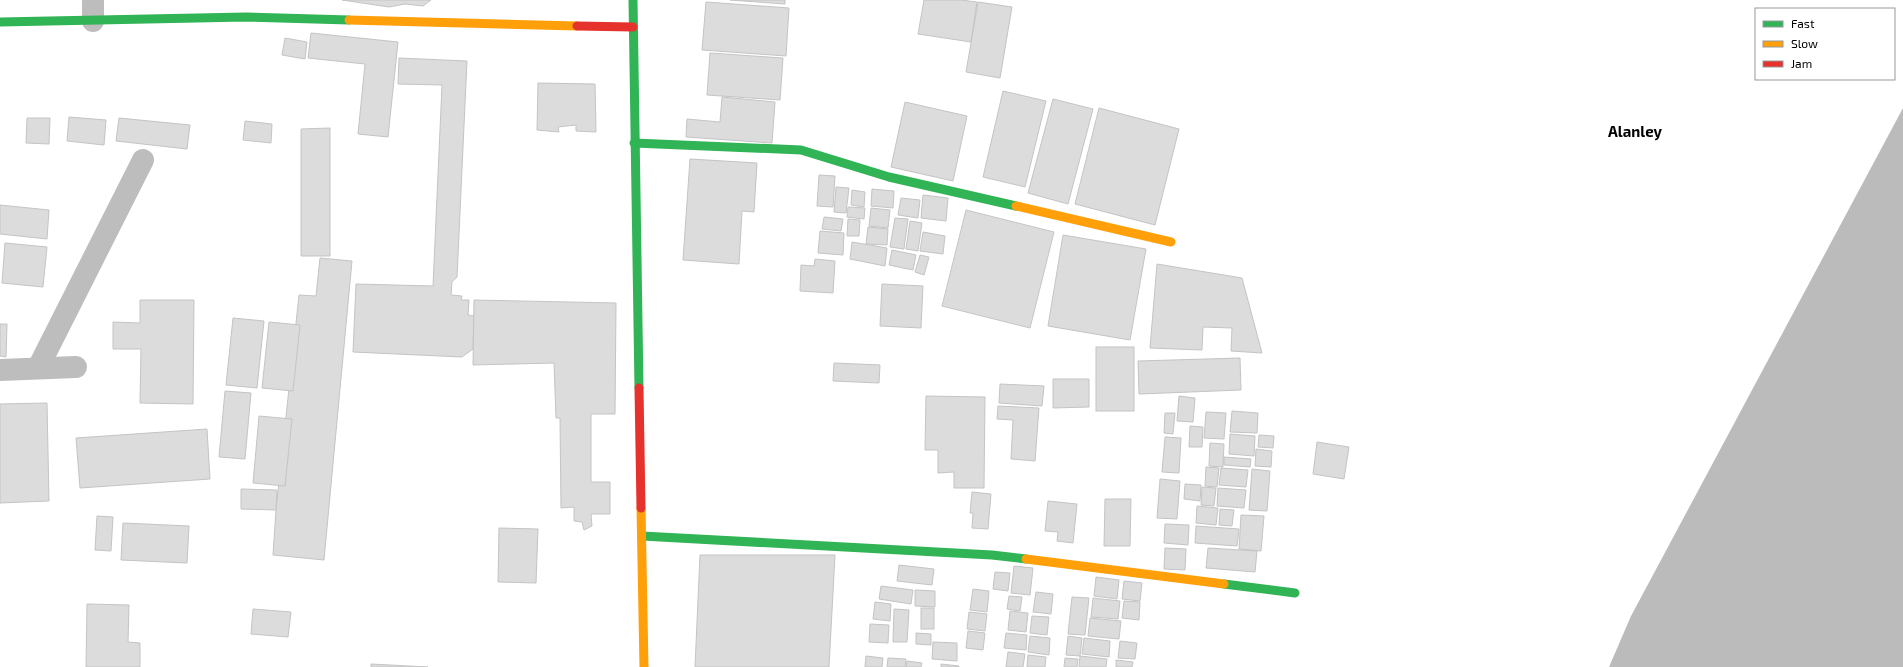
<svg xmlns="http://www.w3.org/2000/svg" width="1903" height="667" viewBox="0 0 1903 667" font-family="'Exo 2',sans-serif">
<rect width="100%" height="100%" fill="#fff"/>
<polygon fill="#bbb" points="1903,108 1903,667 1609,667 1631,616"/>
<g fill="#dcdcdc" stroke="#c4c4c4">
<polygon points="342,0 431,0 423,6 405,4 389,7"/>
<polygon points="730,0 785,0 785,4"/>
<polygon points="924,0 961,0 977,2 971,42 918,34"/>
<polygon points="706,2 789,8 786,56 702,50"/>
<polygon points="978,2 1012,7 1000,78 966,72"/>
<polygon points="311,33 398,42 388,137 358,134 365,64 308,58"/>
<polygon points="285,38 307,42 305,59 282,55"/>
<polygon points="710,53 783,58 780,100 707,95"/>
<polygon points="399,58 467,61 457,277 452,282 451,295 462,296 461,300 469,300 468,315 474,316 473,349 462,357 353,352 356,284 433,286 442,85 398,84"/>
<polygon points="538,83 595,84 596,132 576,131 576,125 558,127 559,132 537,130"/>
<polygon points="1003,91 1046,101 1025,187 983,177"/>
<polygon points="722,97 775,102 772,143 686,137 687,119 720,122"/>
<polygon points="1053,99 1093,109 1068,204 1028,193"/>
<polygon points="905,102 967,116 953,181 891,167"/>
<polygon points="1099,108 1179,129 1155,225 1075,204"/>
<polygon points="69,117 106,120 104,145 67,141"/>
<polygon points="27,118 50,118 49,144 26,143"/>
<polygon points="119,118 190,125 187,149 116,141"/>
<polygon points="245,121 272,124 271,143 243,140"/>
<polygon points="330,128 330,256 301,256 301,129"/>
<polygon points="690,159 757,163 754,212 742,211 739,264 683,260"/>
<polygon points="819,175 835,176 833,207 817,206"/>
<polygon points="836,187 849,188 846,213 834,212"/>
<polygon points="872,189 894,191 893,208 871,206"/>
<polygon points="852,190 865,192 864,207 851,205"/>
<polygon points="923,195 948,198 946,221 921,218"/>
<polygon points="901,198 920,200 918,218 898,215"/>
<polygon points="0,205 49,210 47,239 0,234"/>
<polygon points="848,207 865,208 864,219 847,217"/>
<polygon points="871,208 890,210 888,228 869,226"/>
<polygon points="966,210 1054,232 1030,328 942,306"/>
<polygon points="824,217 843,219 841,231 822,229"/>
<polygon points="895,218 908,219 904,249 890,247"/>
<polygon points="848,219 860,220 859,236 847,236"/>
<polygon points="910,221 922,223 918,251 906,249"/>
<polygon points="868,227 888,229 887,245 866,244"/>
<polygon points="820,231 844,233 843,255 818,253"/>
<polygon points="923,232 945,236 943,254 920,251"/>
<polygon points="1063,235 1146,249 1130,340 1048,326"/>
<polygon points="852,242 887,248 885,266 850,259"/>
<polygon points="5,243 47,247 43,287 2,283"/>
<polygon points="892,250 916,255 913,270 889,265"/>
<polygon points="920,255 929,257 924,275 915,272"/>
<polygon points="320,258 352,261 324,560 273,555 276,510 299,295 316,296"/>
<polygon points="815,259 835,261 833,293 800,291 801,265 814,266"/>
<polygon points="1157,264 1242,278 1262,353 1231,351 1232,328 1203,327 1202,350 1150,348"/>
<polygon points="882,284 923,286 921,328 880,326"/>
<polygon points="140,300 194,300 193,404 140,403 141,349 113,349 113,322 140,323"/>
<polygon points="474,300 616,303 615,414 591,414 591,482 610,482 610,514 591,514 592,526 584,530 582,522 574,521 574,507 561,508 560,418 556,418 554,363 473,365"/>
<polygon points="233,318 264,321 257,388 226,385"/>
<polygon points="269,322 300,325 293,391 262,388"/>
<polygon points="0,324 7,324 6,357 0,356"/>
<rect x="1096" y="347" width="38" height="64"/>
<polygon points="1240,358 1241,390 1139,394 1138,361"/>
<polygon points="834,363 880,365 879,383 833,381"/>
<polygon points="1053,379 1089,379 1089,407 1053,408"/>
<polygon points="1000,384 1044,386 1042,406 999,403"/>
<polygon points="225,391 251,393 245,459 219,457"/>
<polygon points="926,396 985,397 984,488 954,488 954,472 938,473 938,450 925,450"/>
<polygon points="1179,396 1195,398 1193,422 1177,421"/>
<polygon points="47,403 49,501 0,503 0,404"/>
<polygon points="998,406 1039,408 1035,461 1011,459 1013,420 997,419"/>
<polygon points="1232,411 1258,413 1257,433 1230,432"/>
<polygon points="1206,412 1226,413 1224,439 1204,438"/>
<polygon points="1165,413 1175,413 1173,434 1164,433"/>
<polygon points="259,416 292,419 285,486 253,483"/>
<polygon points="1190,426 1203,427 1202,447 1189,447"/>
<polygon points="207,429 210,479 80,488 76,438"/>
<polygon points="1230,434 1255,436 1254,456 1229,454"/>
<polygon points="1259,435 1274,436 1273,448 1258,447"/>
<polygon points="1165,437 1181,438 1179,473 1162,472"/>
<polygon points="1317,442 1349,447 1344,479 1313,474"/>
<polygon points="1210,443 1224,444 1223,467 1209,466"/>
<polygon points="1256,449 1272,451 1271,467 1255,466"/>
<polygon points="1224,457 1251,459 1250,467 1224,465"/>
<polygon points="1206,467 1219,468 1217,487 1205,486"/>
<polygon points="1221,468 1248,470 1246,487 1219,485"/>
<polygon points="1252,469 1270,471 1267,511 1249,510"/>
<polygon points="1160,479 1180,481 1177,519 1157,518"/>
<polygon points="1185,484 1201,485 1200,501 1184,499"/>
<polygon points="1202,487 1216,488 1214,506 1201,505"/>
<polygon points="1218,488 1246,490 1244,508 1217,506"/>
<polygon points="241,489 277,490 276,510 241,509"/>
<polygon points="972,492 991,494 988,529 972,528 973,513 970,513"/>
<polygon points="1105,499 1131,499 1130,546 1104,546"/>
<polygon points="1048,501 1077,504 1073,543 1057,541 1058,532 1045,531"/>
<polygon points="1197,506 1218,508 1216,525 1196,523"/>
<polygon points="1220,509 1234,510 1232,526 1219,525"/>
<polygon points="1241,515 1264,516 1261,551 1239,549"/>
<polygon points="97,516 113,517 111,551 95,550"/>
<polygon points="123,523 189,526 187,563 121,560"/>
<polygon points="1165,524 1189,525 1188,545 1164,543"/>
<polygon points="1196,526 1239,529 1237,546 1195,543"/>
<polygon points="499,528 538,529 536,583 498,582"/>
<polygon points="1165,548 1186,549 1185,570 1164,569"/>
<polygon points="1208,548 1257,551 1255,572 1206,568"/>
<polygon points="700,555 835,555 829,667 695,667"/>
<polygon points="899,565 934,569 932,585 897,581"/>
<polygon points="1014,566 1033,568 1030,595 1011,593"/>
<polygon points="995,572 1010,573 1008,591 993,589"/>
<polygon points="1096,577 1119,580 1117,599 1094,596"/>
<polygon points="1124,581 1142,583 1140,601 1122,599"/>
<polygon points="881,586 913,590 911,604 879,599"/>
<polygon points="973,589 989,591 987,612 970,610"/>
<polygon points="915,590 935,591 935,607 915,606"/>
<polygon points="1036,592 1053,594 1051,614 1033,612"/>
<polygon points="1009,596 1022,597 1020,611 1007,609"/>
<polygon points="1072,597 1089,598 1085,635 1068,634"/>
<polygon points="1093,598 1120,601 1118,619 1091,617"/>
<polygon points="1124,601 1140,602 1139,620 1122,618"/>
<polygon points="875,602 891,604 890,621 873,619"/>
<polygon points="87,604 129,605 128,642 140,643 140,667 86,667"/>
<rect x="921" y="608" width="13" height="21"/>
<polygon points="253,609 291,612 288,637 251,634"/>
<polygon points="894,609 909,610 907,642 893,642"/>
<polygon points="1010,611 1028,613 1026,632 1008,630"/>
<polygon points="969,612 987,614 985,631 967,629"/>
<polygon points="1032,616 1049,617 1047,635 1030,633"/>
<polygon points="1090,618 1121,621 1119,639 1088,636"/>
<polygon points="870,624 889,625 888,643 869,642"/>
<polygon points="968,631 985,633 983,650 966,648"/>
<polygon points="916,633 931,634 931,645 916,644"/>
<polygon points="1006,633 1027,635 1026,650 1004,648"/>
<polygon points="1030,636 1050,638 1049,655 1028,652"/>
<polygon points="1068,636 1082,638 1080,656 1066,655"/>
<polygon points="1084,638 1110,641 1109,657 1082,654"/>
<polygon points="1120,641 1137,643 1135,659 1118,658"/>
<polygon points="933,642 957,643 957,661 932,659"/>
<polygon points="1008,652 1025,654 1023,667 1006,667"/>
<polygon points="1028,655 1046,657 1045,667 1027,667"/>
<polygon points="866,656 883,658 882,667 865,667"/>
<polygon points="1080,656 1107,659 1106,667 1079,667"/>
<polygon points="888,658 906,659 905,667 887,667"/>
<polygon points="1065,658 1078,659 1077,667 1064,667"/>
<polygon points="1116,660 1133,662 1132,667 1116,667"/>
<polygon points="907,661 922,663 921,667 906,667"/>
<polygon points="371,664 428,667 371,667"/>
<polygon points="941,664 959,666 959,667 941,667"/>
</g>
<g fill="none" stroke-linecap="round" stroke-linejoin="round">
<g stroke="#bdbdbd" stroke-width="22">
<polyline points="93,21 93,0"/>
<polyline points="38,368 143,160"/>
<polyline points="0,370 76,367"/>
</g>
<g stroke="#30b455" stroke-width="9">
<polyline points="633,0 639,388"/>
<polyline points="0,22 246,17 349,20"/>
<polyline points="634,143 801,150 889,177 1016,206"/>
<polyline points="642,536 992,555 1026,559"/>
<polyline points="1224,584 1295,593"/>
</g>
<g stroke="#ff9f0a" stroke-width="9">
<polyline points="349,20 577,26"/>
<polyline points="1016,206 1171,242"/>
<polyline points="641,508 644,667"/>
<polyline points="1026,559 1224,584"/>
</g>
<g stroke="#e5322d" stroke-width="9">
<polyline points="577,26 633,27"/>
<polyline points="639,388 641,508"/>
</g>
</g>
<g text-anchor="middle" stroke-width="3" stroke-linejoin="round" paint-order="stroke">
<g font-size="15" font-weight="bold" fill="#000" stroke="#fff">
<text x="1635" y="137">Alanley</text>
</g>
</g>
<rect x="1755" y="8" width="140" height="72" fill="#ffffff" stroke="#999999"/>
<rect x="1763" y="21" width="20" height="6" fill="#30b455" stroke="#999999"/>
<text x="1791" y="28" font-size="12" fill="#000000">Fast</text>
<rect x="1763" y="41" width="20" height="6" fill="#ff9f0a" stroke="#999999"/>
<text x="1791" y="48" font-size="12" fill="#000000">Slow</text>
<rect x="1763" y="61" width="20" height="6" fill="#e5322d" stroke="#999999"/>
<text x="1791" y="68" font-size="12" fill="#000000">Jam</text>
</svg>
